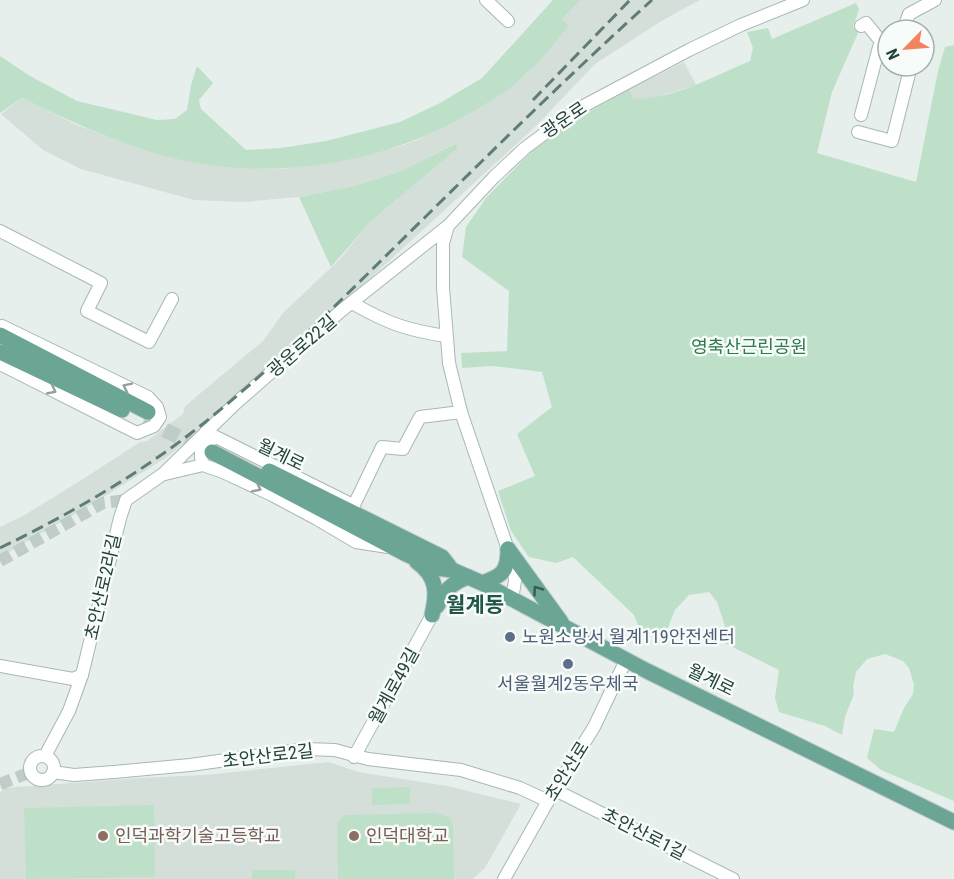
<svg xmlns="http://www.w3.org/2000/svg" width="954" height="879" viewBox="0 0 954 879" font-family="'Roboto Condensed','Noto Sans KR',sans-serif">
<rect width="100%" height="100%" fill="#e6efeb"/>
<g fill="#d4dfda">
<polygon points="581,0 700,0 663,20 595,64 536,126 253,386 167,457 99,500 0,557 0,527 23,516 80,481 140,442 147,441 183,414 185,406 263,341 283,313 339,260 371,221 458,148 454,144 401,171 354,186 299,197 244,202 194,200 81,169 43,150 1,114 22,98 77,125 125,143 162,155 187,160 251,168 280,169 330,163 398,147 417,140 460,119 490,101 526,75 568,27 562,19"/>
<polygon points="684,62 696,85 650,99 634,99 629,89"/>
<polygon points="329,762 358,772 447,786 521,804 485,868 473,879 0,879 0,793 4,788 139,778 205,775"/>
</g>
<g fill="#bfe0c8">
<path d="M 553,0 L 581,0 L 562,19 L 569,26 C 555,42 542,60 526,74 C 511,89 492,100 474,111 C 382,166 265,184 161,155 C 113,141 67,120 22,98 L 0,113 L 0,56 L 30,76 L 77,101 L 157,120 L 175,119 L 187,110 L 191,85 L 197,66 L 213,83 L 199,100 L 201,109 L 246,150 L 281,148 L 326,141 L 400,122 L 440,103 L 482,78 Z"/>
<path d="M 856,3 L 859,9 L 853,27 L 858,33 L 832,92 L 817,153 L 916,182 L 938,71 L 945,47 L 954,45 L 954,801 L 881,770 L 867,758 L 874,729 L 894,732 L 904,708 L 913,694 L 914,685 L 909,668 L 903,661 L 885,654 L 867,659 L 856,672 L 853,687 L 854,694 L 845,717 L 842,735 L 825,726 L 779,712 L 775,698 L 779,670 L 714,638 L 725,626 L 717,602 L 709,592 L 689,595 L 675,610 L 665,635 L 640,631 L 634,615 L 573,557 L 556,563 L 529,557 L 511,531 L 498,491 L 535,476 L 517,434 L 552,407 L 542,372 L 493,366 L 462,368 L 461,353 L 507,351 L 509,291 L 462,257 L 466,227 L 486,198 L 530,153 L 568,124 L 629,89 L 634,99 C 674,99 714,76 750,61 L 753,48 L 747,32 L 768,28 L 772,39 Z"/>
<polygon points="455,144 458,148 371,221 331,267 299,197 354,186 401,171"/>
<polygon points="410,787 410,804 372,805 372,788"/>
<polygon points="154,805 155,877 26,879 24,808"/>
<polygon points="435,813 449,817 453,825 454,879 338,879 337,828 339,820 345,815"/>
<rect x="252" y="870" width="43" height="9"/>
</g>
<g fill="none" stroke-linecap="round" stroke-linejoin="round">
<g stroke="#bfccc8" stroke-width="12" stroke-dasharray="12 6" stroke-linecap="butt">
<polyline points="0,561 103,503 126,500"/>
<polyline points="0,784 31,772"/>
</g>
<polyline stroke="#bfccc8" stroke-width="15" stroke-dasharray="15 8" stroke-linecap="butt" points="144,420 206,450"/>
<defs>
<g id="minor">
<polyline points="486,0 508,21"/>
<polyline points="861,26 866,23 883,44"/>
<polyline points="903,30 909,14 935,0"/>
<polyline points="861,115 879,47 888,42"/>
<polyline points="858,132 892,141 911,66"/>
<polyline points="0,231 101,283 87,311 149,342 172,299"/>
<path d="M 352,303 C 387,323 406,330 446,336"/>
<polyline points="0,364 137,433 154,426 160,417 157,407 148,397 2,326"/>
<polyline points="206,432 353,505"/>
<path d="M 203,465 C 199,454 200,442 213,439"/>
<polyline points="165,474 203,465 223,472 272,495 317,519 356,542 388,547"/>
<polyline points="354,505 382,447 403,449 420,417 461,412"/>
<polyline points="512,599 515,581 514,567 461,412 449,363 443,288 443,243 448,226 494,177 525,148 576,110 689,50 741,25 803,0"/>
<polyline points="0,666 73,679 82,675"/>
<polyline points="45,756 69,711 82,675 120,518 126,500 163,474 236,403 342,310 448,226"/>
<circle cx="42" cy="768" r="12"/>
<polyline points="354,757 432,615"/>
<polyline points="53,772 74,775 114,772 190,765 306,749 335,750 368,759 461,770 520,788 548,801"/>
<polyline points="555,790 733,879"/>
<polyline points="504,879 548,801 594,727 626,660"/>
</g>
<g id="major">
<polyline points="0,335 148,412"/>
<polyline points="0,352 122,410"/>
<polyline points="212,452 406,554 436,568 452,570 482,583 647,671 954,822"/>
<polyline points="269,471 442,557 452,570"/>
<polyline points="508,549 561,622"/>
<path d="M 417,562 C 438,577 437,594 432,615"/>
<path d="M 482,583 C 502,576 508,572 508,549"/>
<path d="M 437,606 C 445,591 451,583 468,577"/>
</g>
</defs>
<use href="#minor" stroke="#a8b8b2" stroke-width="14"/>
<use href="#major" stroke="#c2cac8" stroke-width="17"/>
<use href="#minor" stroke="#fff" stroke-width="12"/>
<use href="#major" stroke="#6aa596" stroke-width="15"/>
<g stroke="#5f7d75" stroke-width="3" stroke-dasharray="12 6" stroke-linecap="butt">
<polyline points="533,100 630,0"/>
<path d="M 0,548 C 76,511 150,468 215,414 C 283,359 345,296 407,235 C 488,155 568,76 652,0"/>
</g>
</g>
<defs><path id="oneway-chevron" d="M-2-3.5L2.5 0L-2 3.5" fill="none" stroke-width="1.6" stroke-linecap="round" stroke-linejoin="round" transform="scale(1.5)"/></defs>
<g stroke="#92a09c">
<use href="#oneway-chevron" transform="translate(127 387) rotate(-154)"/>
<use href="#oneway-chevron" transform="translate(52 390) rotate(27)"/>
<use href="#oneway-chevron" transform="translate(257 488) rotate(26)"/>
</g>
<use stroke="#365b51" href="#oneway-chevron" transform="translate(537 590) rotate(-125)"/>
<g fill="#5c6f8a" stroke="#f7fbf9" stroke-width="2">
<circle cx="510" cy="637" r="6"/>
<circle cx="568" cy="664" r="6"/>
</g>
<g fill="#8d6e63" stroke="#f7fbf9" stroke-width="2">
<circle cx="103" cy="836" r="6"/>
<circle cx="354" cy="836" r="6"/>
</g>
<g text-anchor="middle" stroke-width="5" stroke-linejoin="round" paint-order="stroke">
<g font-size="18" fill="#24423a" stroke="#f7fbf9">
<text transform="translate(564 120) rotate(-34)" y="6">광운로</text>
<text transform="translate(302 346) rotate(-41)" y="6">광운로22길</text>
<text transform="translate(281 455) rotate(26)" y="6">월계로</text>
<text transform="translate(103 587) rotate(-77)" y="6">초안산로2라길</text>
<text transform="translate(711 680) rotate(26)" y="6">월계로</text>
<text transform="translate(394 686) rotate(-61)" y="6">월계로49길</text>
<text transform="translate(268 756) rotate(-7)" y="6">초안산로2길</text>
<text transform="translate(567 771) rotate(-58)" y="6">초안산로</text>
<text transform="translate(644 834) rotate(27)" y="6">초안산로1길</text>
</g>
<g font-size="18" fill="#2d7a4b" stroke="#f7fbf9">
<text x="749" y="353">영축산근린공원</text>
</g>
<g font-size="18" fill="#4e5e75" stroke="#f7fbf9" text-anchor="start">
<text x="522" y="643">노원소방서 월계119안전센터</text>
<text x="568" y="690" text-anchor="middle">서울월계2동우체국</text>
</g>
<g font-size="18" fill="#785e54" stroke="#f7fbf9" text-anchor="start">
<text x="115" y="842">인덕과학기술고등학교</text>
<text x="366" y="842">인덕대학교</text>
</g>
<g font-size="21" font-weight="bold" fill="#1f5548" stroke="#f7fbf9">
<text x="475" y="612">월계동</text>
</g>
</g>
<g transform="translate(906 48) rotate(245)"><circle r="28" fill="#f7fbf9" stroke="#a3b1ad" stroke-width="1.5"/>
<path d="M0-4.5L10 22L0 15L-10 22Z" fill="#f4845f"/>
<text y="-9" font-size="16" font-weight="bold" text-anchor="middle" fill="#24423a">N</text>
</g>
</svg>
